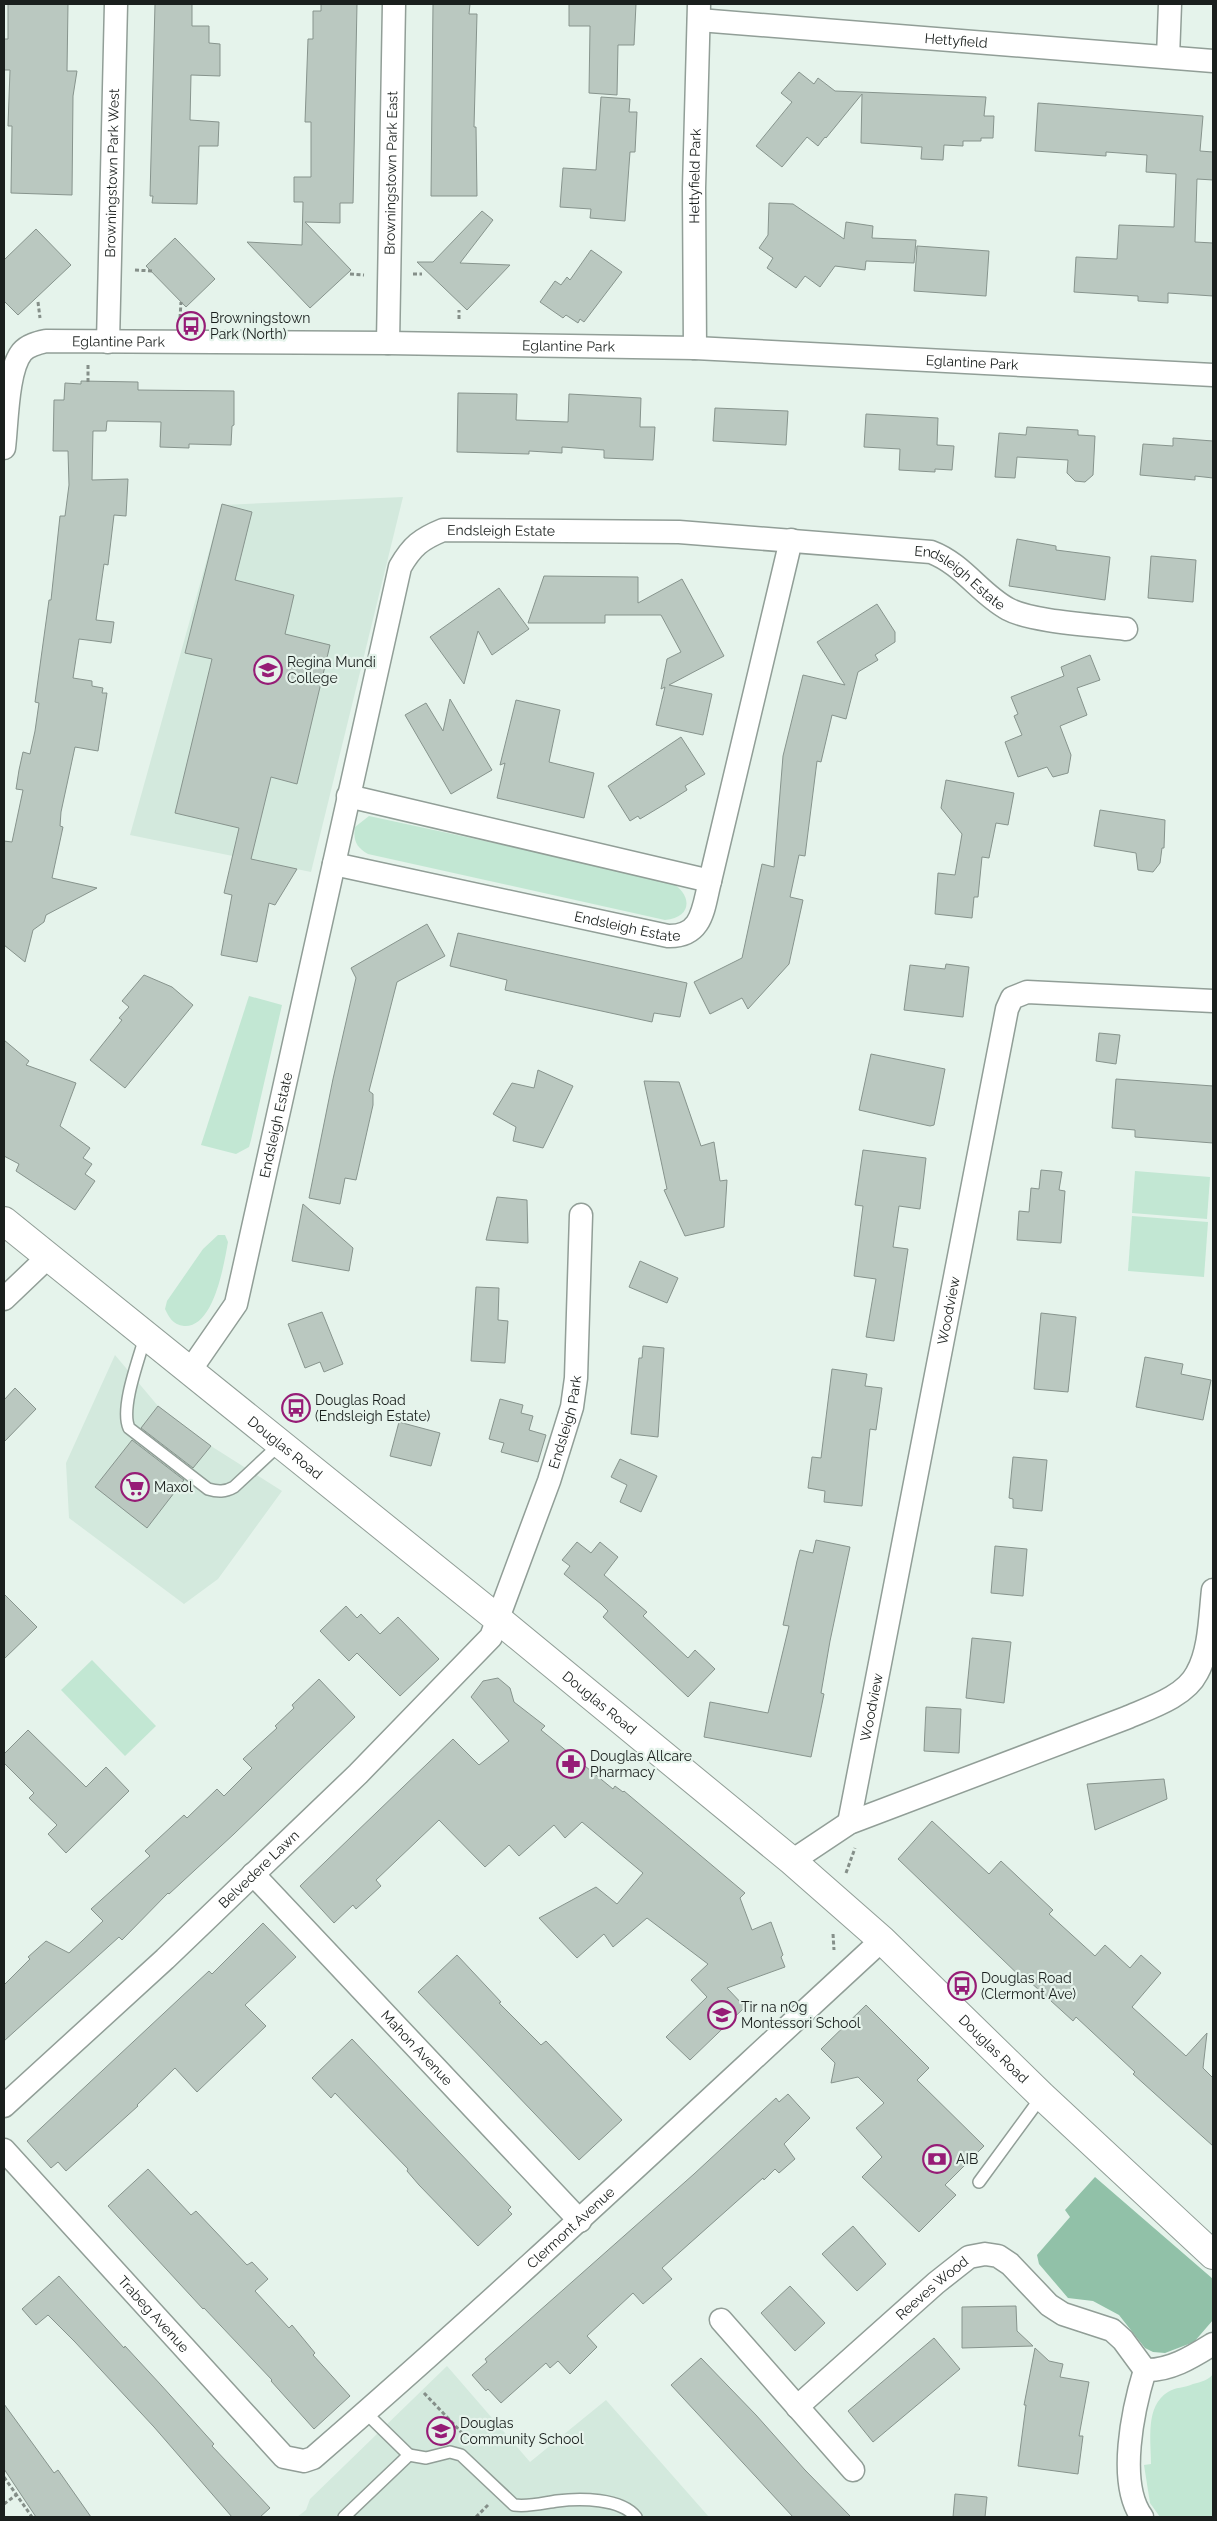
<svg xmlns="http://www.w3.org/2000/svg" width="1217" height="2521" viewBox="0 0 1217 2521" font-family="Raleway,sans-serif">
<rect width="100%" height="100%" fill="#e5f3eb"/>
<g fill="#d3e9dd">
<polygon points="403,497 311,872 130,835 222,505"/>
<polygon points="115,1355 158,1406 211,1446 282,1491 218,1579 184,1604 69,1518 66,1463"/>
<polygon points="447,2366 530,2462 606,2400 709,2517 297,2517 306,2510 310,2499"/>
</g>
<g fill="#c2e7d3">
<path d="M 369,816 L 669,881 C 692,893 694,917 665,920 L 368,854 C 356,847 353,840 355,827 Z"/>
<polygon points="249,996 282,1005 251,1140 249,1147 236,1154 201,1145"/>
<polygon points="1135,1171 1210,1177 1207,1219 1132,1213"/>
<polygon points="1132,1216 1208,1222 1204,1277 1128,1271"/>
<path d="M 218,1235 L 225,1235 L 228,1242 C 224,1264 214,1328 184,1326 C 173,1325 169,1317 165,1309 L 167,1301 L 203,1249 Z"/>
<polygon points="92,1660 156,1726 125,1756 61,1690"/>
<path d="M 1213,2374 L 1213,2517 L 1160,2517 L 1150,2503 L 1144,2465 L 1151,2464 C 1151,2440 1145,2406 1168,2392 C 1175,2387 1185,2388 1193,2384 C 1201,2382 1209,2380 1213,2374 Z"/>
</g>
<polygon fill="#91c1a8" points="1095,2177 1213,2279 1213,2320 1194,2342 1165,2353 1153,2352 1145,2348 1119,2315 1093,2301 1068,2298 1039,2264 1037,2255 1070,2217 1065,2210"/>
<g fill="#bac8c0" stroke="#87948d">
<polygon points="8,4 68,4 67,71 77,71 73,96 72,195 11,193 12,126 8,126 10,70 4,70 4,39 8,39"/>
<polygon points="155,4 192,4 192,26 209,26 209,43 220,44 220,76 191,75 190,120 219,122 218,146 199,146 197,204 152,203 153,196 150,196"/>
<polygon points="321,4 357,4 353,203 340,203 340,223 305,222 351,270 310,308 247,242 302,245 303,202 294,202 294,177 311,177 311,122 305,122 308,39 313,39 313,11 321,11"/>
<polygon points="433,4 470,4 469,14 477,14 474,127 476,127 477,196 431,196"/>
<polygon points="569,4 636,4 634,45 618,45 617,95 589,93 590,26 569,26"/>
<polygon points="799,72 814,84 818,78 835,91 986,97 984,116 994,116 993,138 981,138 981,141 963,141 963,146 944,145 943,160 921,159 922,147 861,143 862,94 826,138 825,137 818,146 807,137 782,167 756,146 792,102 781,93"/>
<polygon points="601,97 630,99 629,112 637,112 635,152 630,152 625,221 590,218 591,209 560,207 563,168 596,170"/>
<polygon points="1038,103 1203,116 1200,151 1213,152 1213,180 1197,179 1195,242 1213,243 1213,296 1168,293 1168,303 1138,301 1138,296 1074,292 1076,257 1117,259 1119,225 1174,227 1176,174 1146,172 1147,155 1106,152 1106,156 1035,151"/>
<polygon points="769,203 793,204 844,239 846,222 873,226 872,238 916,240 914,263 866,261 865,270 835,266 820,287 805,276 796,288 767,268 773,258 759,248 768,235"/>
<polygon points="482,211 493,220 460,263 510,265 467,310 417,262 433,262"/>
<polygon points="36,229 71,265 18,315 4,301 4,260"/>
<polygon points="175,238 215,279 186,307 146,266"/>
<polygon points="917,246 989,251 986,296 914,291"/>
<polygon points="591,250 622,272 584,322 580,319 578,323 566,315 563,318 540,302 555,281 561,285 567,277 570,280"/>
<polygon points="81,381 138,382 138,390 234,391 234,425 232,426 231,445 189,444 189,448 160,447 161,422 107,421 106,431 93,431 92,480 128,479 126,516 114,515 108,565 104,564 96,620 114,622 111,643 79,639 73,678 92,681 92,686 103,688 102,693 107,693 98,751 75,747 61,812 60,826 63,827 52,878 97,888 46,915 44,922 33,930 25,962 4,945 4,841 12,842 23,790 16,789 19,770 23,752 30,754 35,731 39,703 35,702 49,600 51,600 60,516 65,516 69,485 68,451 53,451 54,400 64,400 65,383 81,384"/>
<polygon points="458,393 517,394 516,420 568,422 569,394 641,398 640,427 655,427 653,460 604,458 604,450 562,447 562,453 529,451 529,454 457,452"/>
<polygon points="715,408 788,411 786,445 713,441"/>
<polygon points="866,414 938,418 937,445 954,446 952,470 935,469 935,472 899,470 900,449 864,447"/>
<polygon points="1027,427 1078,430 1078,435 1095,436 1093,475 1085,482 1075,481 1067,473 1068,460 1017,457 1015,478 995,477 999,433 1026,435"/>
<polygon points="1173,438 1213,441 1213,478 1195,476 1195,480 1140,475 1143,444 1173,446"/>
<polygon points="222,504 252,512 235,580 294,595 285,634 330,645 297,784 271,777 251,859 297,869 275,905 269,903 257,962 221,955 232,895 224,893 239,828 175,813 212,659 185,653"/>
<polygon points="1017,539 1056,546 1056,550 1110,557 1105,600 1009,586"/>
<polygon points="1151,556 1196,560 1193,602 1148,598"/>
<polygon points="544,576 638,577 638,603 682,579 724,656 669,685 712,694 703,735 656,725 665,687 661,689 667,659 681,652 661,615 605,615 605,623 528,623"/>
<polygon points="499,588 529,629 492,655 478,631 464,684 430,637"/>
<polygon points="877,604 895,632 895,642 875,655 878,660 858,672 846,719 832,715 821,762 817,761 805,856 799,855 790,897 803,900 789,964 748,1009 742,998 710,1014 694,982 742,958 762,864 774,867 783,756 803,675 845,685 817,642"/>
<polygon points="1090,655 1100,680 1077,688 1087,715 1060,726 1071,755 1068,773 1053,777 1047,767 1018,777 1005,742 1022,735 1014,716 1018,714 1011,697 1064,676 1061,667"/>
<polygon points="450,699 492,770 451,794 405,715 426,703 443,731"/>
<polygon points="516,700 560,710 549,762 594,773 584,818 497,798 505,763 500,765"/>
<polygon points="681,737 705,774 685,786 687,790 665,804 640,819 638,816 630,821 608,786"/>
<polygon points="946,780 1014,793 1008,825 996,823 989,858 982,857 978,897 974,897 972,918 935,914 938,873 955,875 962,834 941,808"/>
<polygon points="1100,810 1165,820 1164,848 1162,848 1160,863 1153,872 1138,870 1136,853 1094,846"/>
<polygon points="427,924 445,956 397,982 369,1091 373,1094 373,1105 356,1180 345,1178 340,1204 309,1198 333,1079 356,978 351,968"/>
<polygon points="458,933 687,983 680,1017 654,1013 652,1022 505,990 507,980 450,966"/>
<polygon points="946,964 969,967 963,1017 904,1010 910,965 945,969"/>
<polygon points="144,975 172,987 193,1005 125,1088 90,1060 122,1020 119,1018 129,1007 122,1001"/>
<polygon points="1099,1033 1120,1035 1116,1064 1096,1061"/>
<polygon points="4,1040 29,1061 26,1065 76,1083 60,1126 90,1148 83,1158 92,1164 85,1174 95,1181 75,1210 16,1171 19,1164 4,1156"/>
<polygon points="871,1054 945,1069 934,1125 930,1126 859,1110"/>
<polygon points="538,1070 573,1086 543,1148 513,1141 516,1127 493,1114 512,1083 534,1088"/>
<polygon points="1116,1079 1213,1086 1213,1143 1135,1137 1135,1130 1112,1128"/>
<polygon points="644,1081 679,1082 701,1146 714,1142 720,1181 727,1180 724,1227 685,1236 664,1190 667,1189"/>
<polygon points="863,1150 926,1158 920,1209 899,1206 893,1247 908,1249 894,1341 866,1337 876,1279 854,1276 863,1206 855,1205"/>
<polygon points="1041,1170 1062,1172 1059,1190 1065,1191 1061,1243 1017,1240 1019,1211 1029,1212 1031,1188 1039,1189"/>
<polygon points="497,1197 527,1200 528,1243 486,1240"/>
<polygon points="303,1204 353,1248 349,1271 292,1261"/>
<polygon points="640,1261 678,1278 667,1303 629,1287"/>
<polygon points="476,1287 499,1288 498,1320 508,1321 505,1363 471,1361"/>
<polygon points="322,1312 343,1364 324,1372 320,1362 305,1368 288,1324"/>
<polygon points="1041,1313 1076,1317 1068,1392 1034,1389"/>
<polygon points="643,1346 664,1348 658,1437 631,1434 639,1358 642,1358"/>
<polygon points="1145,1357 1183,1364 1181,1374 1211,1380 1203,1420 1136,1407"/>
<polygon points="832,1369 867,1374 865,1386 882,1388 876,1430 870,1429 862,1506 824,1502 825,1491 808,1488 812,1457 821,1458"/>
<polygon points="15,1388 36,1409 4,1442 4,1400"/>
<polygon points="500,1399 523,1405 521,1413 533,1416 529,1430 546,1435 538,1462 501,1452 504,1443 489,1439"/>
<polygon points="158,1406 211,1446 193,1468 141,1428"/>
<polygon points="399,1422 440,1433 431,1466 390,1456"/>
<polygon points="132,1440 184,1480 147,1528 95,1487"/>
<polygon points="1013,1457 1047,1460 1042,1511 1013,1508 1013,1499 1009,1498"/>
<polygon points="620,1459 657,1476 641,1512 620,1502 627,1485 611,1477"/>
<polygon points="816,1540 850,1547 830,1641 821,1693 824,1694 811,1757 704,1737 710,1702 768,1713 789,1626 783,1625 797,1561 800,1550 813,1553"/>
<polygon points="577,1542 591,1553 600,1542 618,1557 604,1575 647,1612 643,1616 688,1658 695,1650 715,1669 688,1697 603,1617 608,1611 601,1604 564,1574 570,1566 562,1560"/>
<polygon points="995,1546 1027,1549 1023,1596 991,1593"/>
<polygon points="4,1594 37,1627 4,1659"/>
<polygon points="346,1606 357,1618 361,1614 380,1634 398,1617 439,1659 400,1696 357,1653 349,1661 320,1631"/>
<polygon points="972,1638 1011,1642 1004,1703 966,1698"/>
<polygon points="498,1678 510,1688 514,1702 545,1726 541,1730 613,1789 615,1786 623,1792 624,1791 745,1893 740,1898 752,1930 771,1922 783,1955 781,1957 785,1967 727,1988 745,2007 690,2060 666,2037 707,1997 691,1980 708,1964 647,1918 613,1947 604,1934 577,1958 539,1918 596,1887 617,1904 643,1873 582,1822 565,1838 554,1825 519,1856 509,1845 485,1867 439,1820 376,1880 381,1886 356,1909 353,1905 334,1923 300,1886 453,1739 479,1765 509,1741 471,1697 483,1681"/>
<polygon points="319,1679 355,1717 234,1834 169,1894 168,1893 122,1940 119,1937 4,2041 4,1985 30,1959 28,1957 46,1941 69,1953 82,1941 103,1921 91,1909 150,1856 145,1851 184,1815 187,1818 217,1789 224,1796 252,1768 243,1759 277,1728 275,1726 294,1708 292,1705"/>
<polygon points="926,1707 961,1709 959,1753 924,1751"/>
<polygon points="28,1730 86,1787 106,1767 129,1791 66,1853 48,1834 57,1825 29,1798 34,1793 4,1763 4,1754"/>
<polygon points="1164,1779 1167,1799 1095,1830 1087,1784"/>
<polygon points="932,1821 989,1874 1001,1861 1053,1910 1049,1914 1095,1956 1105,1945 1130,1968 1141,1955 1161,1973 1132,2007 1186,2056 1207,2033 1203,2068 1213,2078 1213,2146 1133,2074 1135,2072 1076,2017 1073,2021 1028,1980 1026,1982 898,1859"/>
<polygon points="263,1923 296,1957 245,2005 266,2026 197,2092 175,2068 137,2105 138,2106 66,2171 58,2162 51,2168 27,2141 209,1971 212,1974"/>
<polygon points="457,1955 501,2002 499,2003 541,2045 546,2041 622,2120 579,2160 418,1992"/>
<polygon points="866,2005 929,2068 917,2080 984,2146 945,2185 956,2195 919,2232 862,2177 882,2157 856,2128 884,2103 858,2077 831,2083 835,2063 821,2049"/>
<polygon points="352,2039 511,2207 508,2210 512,2214 478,2246 419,2185 407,2171 408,2169 335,2093 331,2098 312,2078"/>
<polygon points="788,2094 810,2118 784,2144 795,2159 779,2173 775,2169 764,2180 763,2178 662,2268 672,2279 643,2304 633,2293 587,2336 597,2347 570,2374 558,2361 550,2368 546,2363 501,2403 488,2389 486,2391 472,2375 487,2362 485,2359 694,2174 776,2098 779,2102"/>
<polygon points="148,2169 191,2215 196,2211 247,2265 252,2262 268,2279 255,2291 289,2328 292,2325 315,2353 313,2355 350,2396 314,2429 271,2381 272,2380 204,2308 203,2309 108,2206"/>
<polygon points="853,2226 886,2264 857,2291 822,2254"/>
<polygon points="59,2276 124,2348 125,2346 161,2385 214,2444 212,2446 270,2508 260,2517 232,2517 154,2427 75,2342 48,2315 36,2325 22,2309"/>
<polygon points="790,2286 825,2323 795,2351 761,2313"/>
<polygon points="1016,2306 1017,2331 1033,2346 962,2348 962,2307"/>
<polygon points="934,2338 960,2369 873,2442 848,2411"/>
<polygon points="1035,2348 1049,2361 1063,2364 1060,2377 1089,2382 1079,2436 1083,2436 1078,2474 1018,2466 1026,2405 1024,2405"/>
<polygon points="701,2358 756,2415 805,2470 851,2517 793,2517 671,2385"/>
<polygon points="4,2404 54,2473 58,2470 91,2517 36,2517 4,2469"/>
<polygon points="955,2494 987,2497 985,2517 953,2517"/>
</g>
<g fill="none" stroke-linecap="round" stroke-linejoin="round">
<defs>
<g id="service">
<path d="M 145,1337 C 139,1359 120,1408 129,1428 L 208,1489 C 218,1492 225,1492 234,1487 L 279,1445"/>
<polyline points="979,2182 1042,2096"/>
<polyline points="366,2413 409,2455"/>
<path d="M 344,2517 L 409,2455 L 426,2458 L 450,2452 L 461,2455 L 514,2505 C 529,2507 543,2503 557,2501 C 580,2498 621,2498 636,2517"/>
</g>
<g id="minor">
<path id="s1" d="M 699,20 L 1213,61"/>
<polyline points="1168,57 1170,4"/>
<path id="s2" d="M 108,342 L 116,4"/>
<path id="s3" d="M 388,343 L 394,4"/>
<path id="s4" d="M 695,348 L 694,188 L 699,4"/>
<path id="s5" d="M 4,448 C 7,424 7,370 22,352 C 28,345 37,343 46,341 L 388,343 L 695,348 L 1213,375"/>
<polyline points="348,796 710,881"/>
<path id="s6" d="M 334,864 L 668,936 C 703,937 703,908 710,881 L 791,540"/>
<polyline points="4,1299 48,1257"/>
<path id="s7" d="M 189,1372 L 236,1304 L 400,567 C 412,546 421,539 443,530 L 679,532 L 931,552 C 963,564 980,594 1008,609 C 1032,622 1097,625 1126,629"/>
<path id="s8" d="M 849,1823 L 1007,1009 L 1012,998 L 1027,992 L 1213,1001"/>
<path d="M 792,1861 L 849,1823 L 1126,1718 C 1149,1708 1185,1697 1197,1673 C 1210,1650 1210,1616 1213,1590"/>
<path id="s9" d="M 253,1874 L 580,2221"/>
<path id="s10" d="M 4,2106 L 165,1959 L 358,1774 L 491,1637 L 549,1481 L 572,1407 L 576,1378 L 581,1215"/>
<path id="s11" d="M 4,2150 L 284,2457 L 304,2461 L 313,2458 C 507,2290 693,2114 882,1940"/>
<polyline points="721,2320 853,2470"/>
<path id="s12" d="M 797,2407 L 936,2283 L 969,2257 L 985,2254 L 998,2256 L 1010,2264 L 1049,2305 L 1063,2314 L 1112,2330 L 1123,2340 L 1145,2370 C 1170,2371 1192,2357 1213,2344"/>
<path d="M 1142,2517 C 1117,2483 1133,2409 1145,2370"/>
</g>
<g id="secondary">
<path id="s13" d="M 4,1221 L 499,1620 L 792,1861 L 882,1940 L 1042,2096 L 1213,2255"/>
</g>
</defs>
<use href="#service" stroke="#919e97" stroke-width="14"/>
<use href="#minor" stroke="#919e97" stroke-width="25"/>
<use href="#secondary" stroke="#919e97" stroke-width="30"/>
<g stroke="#858f89" stroke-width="3" stroke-dasharray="4 2.5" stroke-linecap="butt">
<polyline points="135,270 152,271"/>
<polyline points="350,274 364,275"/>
<polyline points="413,274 422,274"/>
<polyline points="38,302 40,318"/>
<polyline points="180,318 181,302"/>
<polyline points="459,319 459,310"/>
<polyline points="88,382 88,365"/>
<polyline points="846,1873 855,1848"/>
<polyline points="833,1934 834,1950"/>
<polyline points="424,2393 465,2436"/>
<polyline points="4,2477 32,2517"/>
<polyline points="4,2504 16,2495"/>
<polyline points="476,2517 488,2505"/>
</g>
<use href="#service" stroke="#fff" stroke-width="11"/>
<use href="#minor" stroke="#fff" stroke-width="22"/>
<use href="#secondary" stroke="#fff" stroke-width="28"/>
</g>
<defs>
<symbol id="bus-ring" viewBox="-11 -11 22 22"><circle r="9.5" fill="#e5f3eb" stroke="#961c76" stroke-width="1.5"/><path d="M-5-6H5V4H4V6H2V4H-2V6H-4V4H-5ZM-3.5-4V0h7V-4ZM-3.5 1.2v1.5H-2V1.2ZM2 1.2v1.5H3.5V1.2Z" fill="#961c76"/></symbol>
<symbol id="school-ring" viewBox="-11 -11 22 22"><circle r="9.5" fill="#e5f3eb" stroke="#961c76" stroke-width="1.5"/><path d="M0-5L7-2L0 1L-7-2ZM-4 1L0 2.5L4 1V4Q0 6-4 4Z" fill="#961c76"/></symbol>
<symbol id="supermarket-ring" viewBox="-11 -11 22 22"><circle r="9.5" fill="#e5f3eb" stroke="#961c76" stroke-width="1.5"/><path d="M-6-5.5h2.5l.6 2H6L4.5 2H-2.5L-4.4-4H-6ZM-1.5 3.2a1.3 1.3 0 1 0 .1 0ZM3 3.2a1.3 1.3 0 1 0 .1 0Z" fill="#961c76"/></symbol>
<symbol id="pharmacy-ring" viewBox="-11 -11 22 22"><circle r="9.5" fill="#e5f3eb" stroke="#961c76" stroke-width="1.5"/><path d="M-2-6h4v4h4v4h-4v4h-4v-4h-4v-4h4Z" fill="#961c76"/></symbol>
<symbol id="bank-ring" viewBox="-11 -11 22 22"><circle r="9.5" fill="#e5f3eb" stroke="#961c76" stroke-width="1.5"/><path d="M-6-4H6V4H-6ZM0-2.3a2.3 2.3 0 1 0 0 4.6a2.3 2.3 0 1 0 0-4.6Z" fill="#961c76"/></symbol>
</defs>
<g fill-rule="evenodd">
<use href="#bus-ring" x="175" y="310" width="32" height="32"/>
<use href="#school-ring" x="252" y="654" width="32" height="32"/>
<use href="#bus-ring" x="280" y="1392" width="32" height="32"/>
<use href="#supermarket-ring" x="119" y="1471" width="32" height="32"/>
<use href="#pharmacy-ring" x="555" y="1748" width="32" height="32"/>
<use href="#bus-ring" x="946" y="1970" width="32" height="32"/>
<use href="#school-ring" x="706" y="1999" width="32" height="32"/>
<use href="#bank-ring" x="921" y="2143" width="32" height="32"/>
<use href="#school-ring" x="425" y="2415" width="32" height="32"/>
</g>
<g text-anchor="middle" stroke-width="4.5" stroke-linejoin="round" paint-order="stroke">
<g font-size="14" fill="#1a1f1d" stroke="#e5f3eb">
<text dy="5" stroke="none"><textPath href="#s1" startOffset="258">Hettyfield</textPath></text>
<text dy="5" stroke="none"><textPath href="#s2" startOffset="169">Browningstown Park West</textPath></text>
<text dy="5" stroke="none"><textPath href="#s3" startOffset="170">Browningstown Park East</textPath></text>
<text dy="5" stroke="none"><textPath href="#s4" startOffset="172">Hettyfield Park</textPath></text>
<text dy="5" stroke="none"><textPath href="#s5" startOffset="198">Eglantine Park</textPath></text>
<text dy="5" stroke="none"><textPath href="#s5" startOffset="648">Eglantine Park</textPath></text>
<text dy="5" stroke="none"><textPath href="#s5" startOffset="1052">Eglantine Park</textPath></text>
<text dy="5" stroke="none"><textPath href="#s7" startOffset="954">Endsleigh Estate</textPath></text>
<text dy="5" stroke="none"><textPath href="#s7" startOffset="1422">Endsleigh Estate</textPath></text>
<text dy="5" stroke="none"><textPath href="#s6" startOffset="300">Endsleigh Estate</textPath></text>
<text dy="5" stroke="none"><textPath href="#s7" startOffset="266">Endsleigh Estate</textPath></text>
<text dy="5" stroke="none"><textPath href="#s8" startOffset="522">Woodview</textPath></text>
<text dy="5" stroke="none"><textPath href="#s10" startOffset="904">Endsleigh Park</textPath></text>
<text dy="5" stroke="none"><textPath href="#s13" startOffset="361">Douglas Road</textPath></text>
<text dy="5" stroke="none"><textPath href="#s13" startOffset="766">Douglas Road</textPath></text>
<text dy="5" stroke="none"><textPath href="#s8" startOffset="118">Woodview</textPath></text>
<text dy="5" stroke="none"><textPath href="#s10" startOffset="348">Belvedere Lawn</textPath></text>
<text dy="5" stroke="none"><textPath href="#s9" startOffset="239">Mahon Avenue</textPath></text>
<text dy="5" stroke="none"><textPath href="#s13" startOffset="1291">Douglas Road</textPath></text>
<text dy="5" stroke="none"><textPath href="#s11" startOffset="791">Clermont Avenue</textPath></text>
<text dy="5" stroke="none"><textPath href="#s12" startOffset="180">Reeves Wood</textPath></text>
<text dy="5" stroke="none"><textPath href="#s11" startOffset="222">Trabeg Avenue</textPath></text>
</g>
<g font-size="14" fill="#1a1f1d" stroke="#e5f3eb" text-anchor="start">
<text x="210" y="323">Browningstown<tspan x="210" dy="16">Park (North)</tspan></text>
<text x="287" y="667">Regina Mundi<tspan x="287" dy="16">College</tspan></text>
<text x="315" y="1405">Douglas Road<tspan x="315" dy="16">(Endsleigh Estate)</tspan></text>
<text x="154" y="1492">Maxol</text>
<text x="590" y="1761">Douglas Allcare<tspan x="590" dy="16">Pharmacy</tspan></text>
<text x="981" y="1983">Douglas Road<tspan x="981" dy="16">(Clermont Ave)</tspan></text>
<text x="741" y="2012">Tir na nOg<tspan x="741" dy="16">Montessori School</tspan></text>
<text x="956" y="2164">AIB</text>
<text x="460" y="2428">Douglas<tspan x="460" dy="16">Community School</tspan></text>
</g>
</g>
<rect width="1217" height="2521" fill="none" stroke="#1a1f1d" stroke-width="10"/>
</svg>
